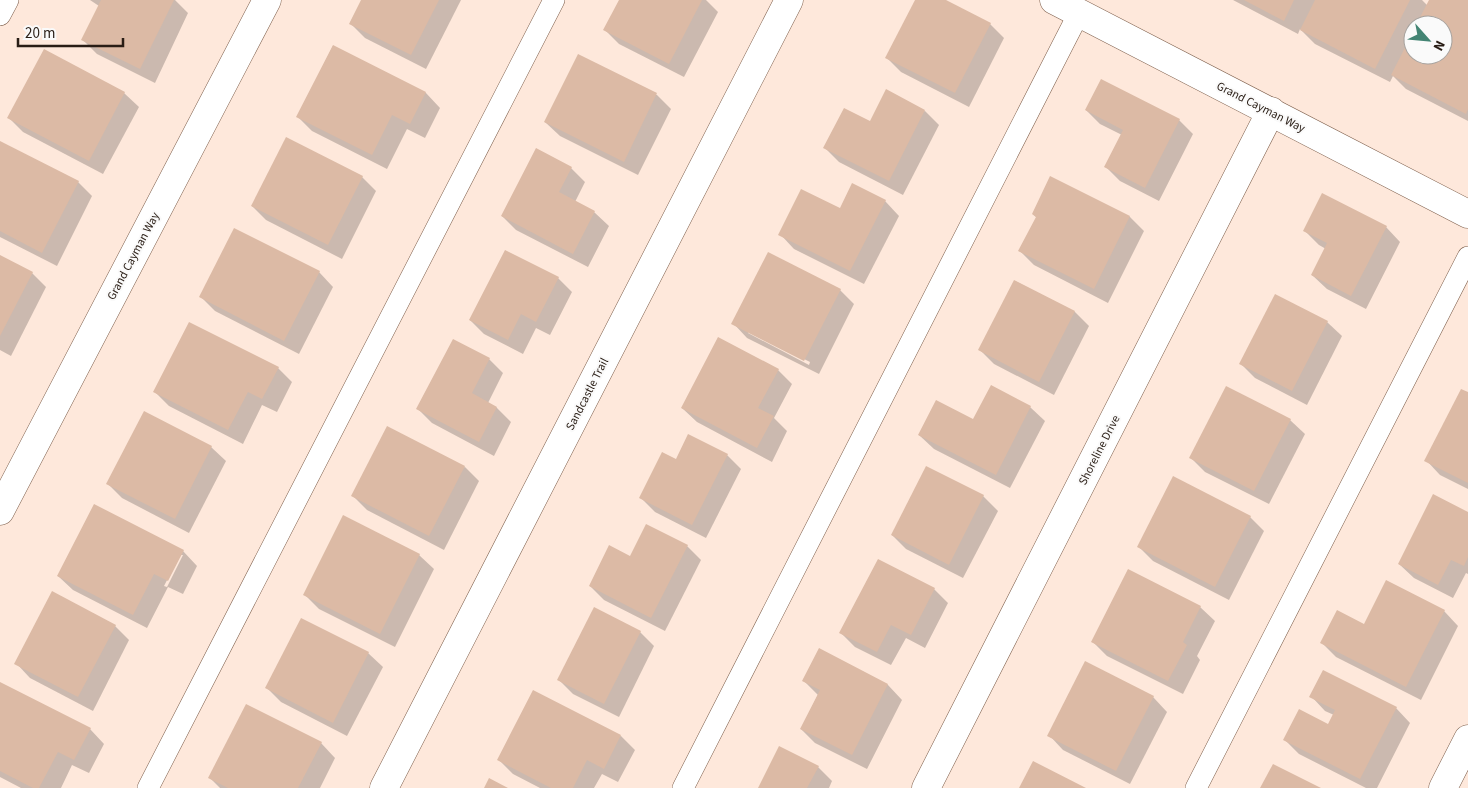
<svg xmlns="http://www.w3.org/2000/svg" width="1468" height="788" viewBox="0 0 1468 788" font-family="'Source Sans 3',sans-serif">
<rect width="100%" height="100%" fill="#fee8db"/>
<g fill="#0003" fill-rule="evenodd">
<polygon points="90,0 175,0 188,13 155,83 97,54 83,40 99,6"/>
<polygon points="362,0 461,0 426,69 365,38 350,23"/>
<polygon points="620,0 706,0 718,12 684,77 619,44 605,30"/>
<polygon points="916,0 943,0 990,24 1004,38 969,107 901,72 887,58"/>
<path d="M 1233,0 L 1422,0 L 1428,6 L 1431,0 L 1468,0 L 1468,121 L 1406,89 L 1393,76 L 1390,82 L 1315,44 L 1300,29 L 1298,34 ZM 1413,25 L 1443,25 L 1443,55 L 1413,55 Z"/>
<polygon points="333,46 426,93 440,108 425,138 407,129 387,169 312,131 298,117"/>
<polygon points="578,56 657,95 671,109 638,175 560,136 545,122"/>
<polygon points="124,93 139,107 103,174 23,132 9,118"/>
<polygon points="1086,110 1179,120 1193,134 1159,201 1120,181 1106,167 1122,135 1100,124"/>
<polygon points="925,111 939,125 903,195 839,162 825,148 870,123"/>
<polygon points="0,142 78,182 92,196 57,266 0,237"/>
<polygon points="571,168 585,182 575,202 594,212 609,226 588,267 516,230 502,216"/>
<polygon points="362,177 376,191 342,259 266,220 252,206"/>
<polygon points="1051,178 1130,217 1144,231 1108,303 1034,265 1020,251 1037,218 1033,214"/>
<polygon points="885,201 899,216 864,284 794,249 780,234 840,210"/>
<polygon points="1386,227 1400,242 1366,309 1327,289 1312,275 1326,249 1319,245 1305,231"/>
<polygon points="0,256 32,273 46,287 11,356 0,350"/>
<polygon points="319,272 333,287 299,354 215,311 201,297"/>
<polygon points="558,278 572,292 550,335 536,328 523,354 484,334 470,320"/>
<polygon points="1015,281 1075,312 1089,326 1054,395 994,364 980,350"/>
<path d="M 840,290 L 854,304 L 819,374 L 747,338 L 733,323 ZM 748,331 L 810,362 L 809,365 L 748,333 Z"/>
<polygon points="1327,322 1342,336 1307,405 1255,378 1241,364"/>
<polygon points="489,359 503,373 488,403 497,408 511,422 494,456 432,423 418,409"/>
<polygon points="278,368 292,382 277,412 262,405 243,444 169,406 155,392"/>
<polygon points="778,370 792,384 774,418 787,431 772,462 697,422 682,408"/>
<polygon points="1468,393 1468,489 1440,475 1426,460"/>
<polygon points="1030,407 1045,421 1010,488 934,449 919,435"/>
<polygon points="144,413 211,447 226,461 189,533 122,498 108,484"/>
<polygon points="1290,420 1305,434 1269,504 1205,472 1191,458"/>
<polygon points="727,455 741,469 706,538 655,512 640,497"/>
<polygon points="465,467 479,481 444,550 367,510 353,496"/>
<polygon points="983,496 998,511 963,578 906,549 892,535"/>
<polygon points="1468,513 1468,574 1466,573 1453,598 1414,578 1399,564"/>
<polygon points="343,517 419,555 434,569 395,647 319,609 305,595"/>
<polygon points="1250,517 1264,531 1229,600 1153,561 1139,547"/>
<polygon points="687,546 701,560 665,631 604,600 590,586 631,557"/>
<path d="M 183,551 L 197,566 L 183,594 L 168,587 L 147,628 L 73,590 L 58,576 ZM 180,555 L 183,555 L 167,587 L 164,586 Z"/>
<polygon points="934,589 948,603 925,648 906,638 891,665 855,647 841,633"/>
<polygon points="1200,607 1215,621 1197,656 1200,660 1183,694 1107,656 1093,642"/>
<polygon points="1444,611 1458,626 1421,700 1336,657 1321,642"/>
<polygon points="115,626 129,640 93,711 30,678 16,663"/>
<polygon points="640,632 654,646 619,717 573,694 559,680"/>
<polygon points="820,650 888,685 902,700 867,769 815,743 801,729 818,695 803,680"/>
<polygon points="368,653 383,667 347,736 281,702 267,688"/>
<polygon points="0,686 90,729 104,744 89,773 72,765 61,788 21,788 0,777"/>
<polygon points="1311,696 1396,708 1410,723 1377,788 1366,788 1299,754 1285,740 1329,726 1334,715 1325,711"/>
<polygon points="1153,697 1167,712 1130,784 1063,750 1049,735"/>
<polygon points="621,736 635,750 618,782 602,774 594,788 540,788 513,774 499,760"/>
<polygon points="321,743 335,758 320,788 220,788 210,778"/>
<polygon points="818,767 832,781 829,788 759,788"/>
</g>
<g fill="#dcbaa5">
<polygon points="101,0 174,0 140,69 81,40"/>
<polygon points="361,0 439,0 411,55 349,24"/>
<polygon points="619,0 702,0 669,64 603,30"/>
<polygon points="915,0 946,0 991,23 955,93 885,58"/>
<polygon points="1244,0 1294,0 1284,21"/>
<polygon points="1315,0 1410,0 1375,69 1300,30"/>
<polygon points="1429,0 1468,0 1468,109 1466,114 1391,75 1413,32 1413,55 1443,55 1443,25 1416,25"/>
<polygon points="333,45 426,92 410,124 392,115 372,155 296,117"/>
<polygon points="44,49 125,92 89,161 7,118"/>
<polygon points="578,54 657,93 624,162 544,122"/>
<polygon points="1101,79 1180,119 1145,188 1104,167 1123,130 1085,110"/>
<polygon points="886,89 925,110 889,181 823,148 844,108 870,121"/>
<polygon points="286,137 363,176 328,245 251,206"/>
<polygon points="0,141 79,181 42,253 0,231"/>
<polygon points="536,148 572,167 559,192 595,211 573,254 501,216"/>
<polygon points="1050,176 1130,216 1094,289 1018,251 1036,217 1032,214"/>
<polygon points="852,183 886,200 850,271 778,235 801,189 840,208"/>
<polygon points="1322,193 1387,226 1351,296 1311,275 1327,243 1303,231"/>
<polygon points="234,228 320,271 284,341 199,297"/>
<polygon points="505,250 559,277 536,322 521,314 508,340 469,320"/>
<polygon points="768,252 841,289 804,361 731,324"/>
<polygon points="0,255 33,272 0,336"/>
<polygon points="1014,280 1075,311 1039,382 978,350"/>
<polygon points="1275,294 1328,321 1292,391 1239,364"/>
<polygon points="189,322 279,367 262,399 248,392 228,430 153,392"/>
<polygon points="718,337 779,369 758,408 774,416 757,448 681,408"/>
<polygon points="453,339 490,358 472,393 497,407 479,442 416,409"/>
<polygon points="991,385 1031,406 996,475 918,435 936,400 973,419"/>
<polygon points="1226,386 1291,419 1254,491 1189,458"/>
<polygon points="1461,389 1468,392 1468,483 1424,461"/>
<polygon points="144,411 212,446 175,519 106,484"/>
<polygon points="387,426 465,466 429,536 351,496"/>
<polygon points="688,434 728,454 692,525 639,498 662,452 676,459"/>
<polygon points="926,466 984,495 949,565 891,535"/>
<polygon points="1173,476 1251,516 1215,587 1137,547"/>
<polygon points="1433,494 1468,512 1468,557 1464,566 1451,560 1438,585 1398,564"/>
<polygon points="94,504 184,550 168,581 154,574 133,615 57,576"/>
<polygon points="343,515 420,554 380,634 303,595"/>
<polygon points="646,524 688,545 651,618 589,586 609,545 630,556"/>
<polygon points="878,559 935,588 911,635 891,625 877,652 839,633"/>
<polygon points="1128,569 1201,606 1183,642 1187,645 1168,681 1091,642"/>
<polygon points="1386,580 1445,610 1406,687 1320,643 1337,610 1364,624"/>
<polygon points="52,591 116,625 78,697 14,664"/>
<polygon points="594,607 641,631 604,704 557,680"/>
<polygon points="301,618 369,652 333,723 265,688"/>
<polygon points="819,648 888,684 852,755 800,729 820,690 802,681"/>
<polygon points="1085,661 1154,696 1116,771 1047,736"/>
<polygon points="1323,670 1397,707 1360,779 1283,740 1299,709 1328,724 1335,710 1309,697"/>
<polygon points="0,682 91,728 74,760 58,752 39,788 33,788 0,771"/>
<polygon points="533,690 621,735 604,769 587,760 573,788 551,788 497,760"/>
<polygon points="246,704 322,742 298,788 228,788 208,778"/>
<polygon points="779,746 819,766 807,788 758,788"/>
<polygon points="1033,761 1086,788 1019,788"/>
<polygon points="1273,764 1321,788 1260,788"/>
<polygon points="489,778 508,788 484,788"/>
</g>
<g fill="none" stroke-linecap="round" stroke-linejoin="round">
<defs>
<g id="lane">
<polyline points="0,15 8,0"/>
<polyline points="148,788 554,0"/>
<polyline points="683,788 1079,13"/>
<polyline points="1196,788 1468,257"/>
</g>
<g id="street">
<polyline points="1054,0 1468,214"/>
<polyline points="0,511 267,0"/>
<polyline points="384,788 789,0"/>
<polyline points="926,788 1271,111"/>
<polyline points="1443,788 1468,739"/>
</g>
</defs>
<use href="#lane" stroke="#7f604d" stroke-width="22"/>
<use href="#street" stroke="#7f604d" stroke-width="29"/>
<use href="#lane" stroke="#fff" stroke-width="21"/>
<use href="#street" stroke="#fff" stroke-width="28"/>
</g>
<g text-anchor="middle" stroke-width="4" stroke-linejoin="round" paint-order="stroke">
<g font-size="12" fill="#291d15" stroke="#fafafa">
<text transform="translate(1261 107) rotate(27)" y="4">Grand Cayman Way</text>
<text transform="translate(133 256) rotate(-62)" y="4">Grand Cayman Way</text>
<text transform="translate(587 394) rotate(-63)" y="4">Sandcastle Trail</text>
<text transform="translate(1099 450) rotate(-63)" y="4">Shoreline Drive</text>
</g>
</g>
<g transform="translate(1428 40) rotate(117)"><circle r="24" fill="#fafafa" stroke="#a6a29e"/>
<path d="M0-4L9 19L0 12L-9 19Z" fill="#438473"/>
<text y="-8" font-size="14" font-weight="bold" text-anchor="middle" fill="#291d15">N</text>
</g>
<path d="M18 38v8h105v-8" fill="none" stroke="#291d15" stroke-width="2.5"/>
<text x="25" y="38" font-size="15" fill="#291d15" stroke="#fafafa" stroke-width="4" paint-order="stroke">20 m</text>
</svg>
